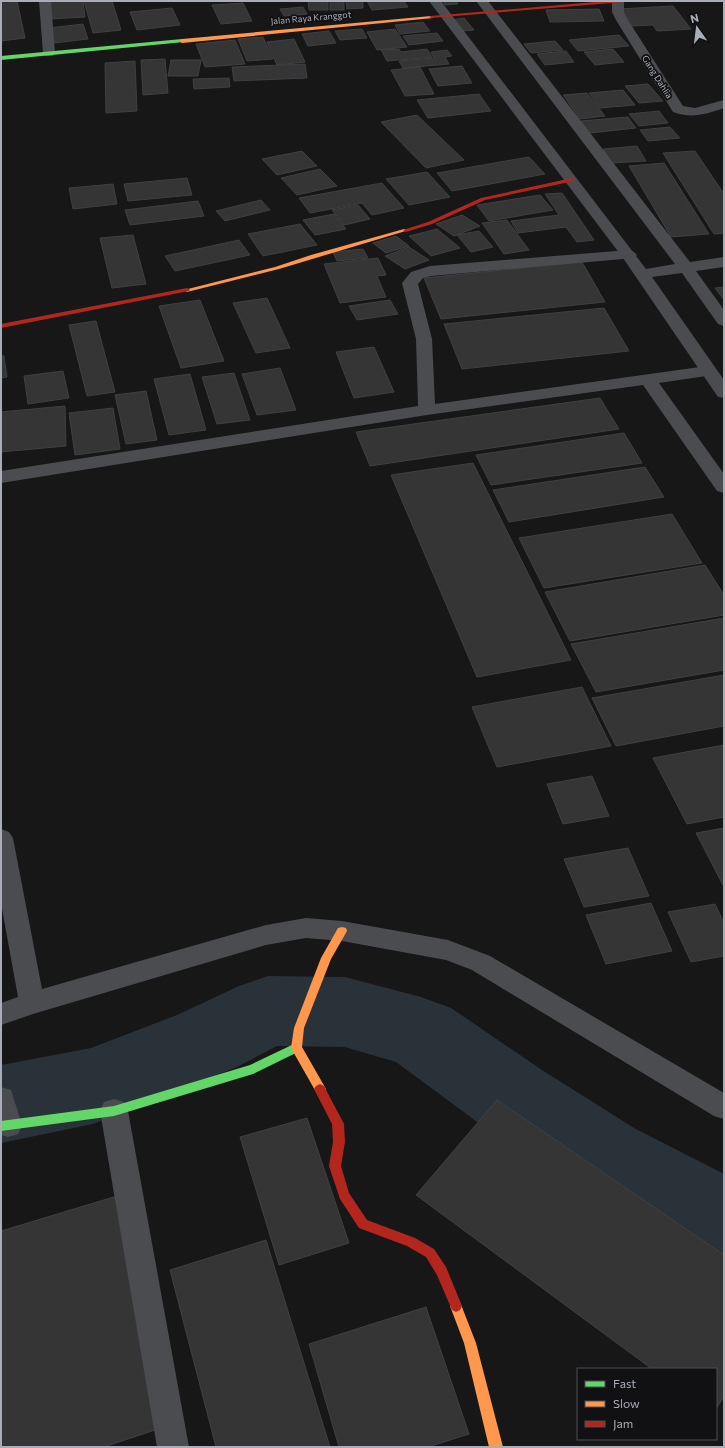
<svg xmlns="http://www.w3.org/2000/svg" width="725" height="1448" viewBox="0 0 725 1448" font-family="Commissioner,sans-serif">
<rect width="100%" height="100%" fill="#171717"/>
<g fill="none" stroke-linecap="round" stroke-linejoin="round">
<polygon fill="#2a3239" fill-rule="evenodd" points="268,976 345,977 421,997 451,1008 542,1070 634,1128 724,1174 724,1265 691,1252 570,1186 480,1124 396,1062 345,1047 277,1046 237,1067 93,1124 1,1143 1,1065 91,1048 177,1015 239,986"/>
</g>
<g fill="#353536" stroke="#3f4043">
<polygon points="1,1 17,1 25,38 1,41"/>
<polygon points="48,1 83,1 85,17 49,19"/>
<polygon points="84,1 112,1 121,30 93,33"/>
<polygon points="308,1 328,1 328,10 309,10"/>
<rect x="330" y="1" width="14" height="9"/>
<polygon points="346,1 363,1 363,8 347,9"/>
<polygon points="367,1 404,1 408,7 372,10"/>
<polygon points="443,1 456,1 458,4 445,5"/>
<polygon points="243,3 252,21 221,24 212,5"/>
<polygon points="673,6 691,29 657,31 653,25 631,26 619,9"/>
<polygon points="303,7 307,14 284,16 280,9"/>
<polygon points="172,8 180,25 137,30 130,12"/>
<polygon points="599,9 604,21 550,22 546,10"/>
<polygon points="464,18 474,30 462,31 452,20"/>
<polygon points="423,22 430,31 400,34 395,25"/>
<polygon points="83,24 88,39 54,43 49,28"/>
<polygon points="362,29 367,38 340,40 335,31"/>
<polygon points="395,29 407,47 377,50 367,32"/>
<polygon points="329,31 336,43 308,46 302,34"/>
<polygon points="437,33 443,41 409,45 403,36"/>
<polygon points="619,35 629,46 578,51 569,40"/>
<polygon points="263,37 273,59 247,61 238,39"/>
<polygon points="294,39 305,62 277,65 267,42"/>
<polygon points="235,40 245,64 205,67 196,44"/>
<polygon points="555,41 563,50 531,53 524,44"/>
<polygon points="399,49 401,52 427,49 432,57 387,61 381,50"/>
<polygon points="613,49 624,62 595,65 584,52"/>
<polygon points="447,50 452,56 445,57 449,64 403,68 399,61 434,58 431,52"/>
<polygon points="566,51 574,62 545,65 537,54"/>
<polygon points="165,59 168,93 143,95 141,60"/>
<polygon points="171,60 201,60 198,76 168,76"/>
<polygon points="135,61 137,111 106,113 105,63"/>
<polygon points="305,64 307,78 234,81 232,67"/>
<polygon points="462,66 472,83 438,86 429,69"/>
<polygon points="420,67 434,94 405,96 391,70"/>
<polygon points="229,78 230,87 194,89 193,79"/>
<polygon points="648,84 663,101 639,103 625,86"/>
<polygon points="623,90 635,105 600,108 589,93"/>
<polygon points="587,93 605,116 580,119 563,95"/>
<polygon points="479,94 491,111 428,118 417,100"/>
<polygon points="659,111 668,123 639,126 629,114"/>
<polygon points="417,115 464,160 426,168 381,122"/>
<polygon points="628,117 636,128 590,133 581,121"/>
<polygon points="670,127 680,138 648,141 640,130"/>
<polygon points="637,146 646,161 612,163 603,149"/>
<polygon points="302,151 317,166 277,175 262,159"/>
<polygon points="695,151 724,194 724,233 714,234 663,153"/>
<polygon points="529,157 545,174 452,191 437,173"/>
<polygon points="664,163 709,234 671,237 629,166"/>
<polygon points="320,169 337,186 297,195 281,178"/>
<polygon points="427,172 450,197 409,205 386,179"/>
<polygon points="187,178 192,195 128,201 124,184"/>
<polygon points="382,183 404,208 372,215 362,203 310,213 299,198"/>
<polygon points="113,184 117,204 73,209 69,188"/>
<polygon points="562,193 594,240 577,242 566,227 518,233 511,221 559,215 545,194"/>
<polygon points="540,195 553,210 489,221 477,205"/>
<polygon points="261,200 270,210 225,221 216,211"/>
<polygon points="198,201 204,216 130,225 125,210"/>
<polygon points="358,205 370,219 344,225 332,210"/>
<polygon points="334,214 346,229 315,235 303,220"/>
<polygon points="462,215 480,226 454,236 436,224"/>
<polygon points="507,220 529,250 504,254 482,223"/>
<polygon points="300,224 317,245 263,256 248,234"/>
<polygon points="437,229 460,248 431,256 409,236"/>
<polygon points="479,231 493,247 471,252 457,235"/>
<polygon points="133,235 146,284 112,288 100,238"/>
<polygon points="396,236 409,246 386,253 373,243"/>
<polygon points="239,240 250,255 175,271 165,256"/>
<polygon points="409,247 429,260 405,269 385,256"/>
<polygon points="363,249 368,258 337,261 333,252"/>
<polygon points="378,258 386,275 377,276 386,297 340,303 324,264"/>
<polygon points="582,262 605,302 441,319 424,278"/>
<polygon points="724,287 724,300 715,288"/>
<polygon points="267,298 290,348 256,353 233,303"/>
<polygon points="200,300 224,361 181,368 159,306"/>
<polygon points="390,300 398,314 357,320 349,306"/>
<polygon points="604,308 629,351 462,369 444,324"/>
<polygon points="96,321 115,392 87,396 69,325"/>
<polygon points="374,347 394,392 354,398 336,352"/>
<polygon points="1,356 4,356 7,377 1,378"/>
<polygon points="280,368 296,410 257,415 242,374"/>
<polygon points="63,371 69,398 28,404 24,376"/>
<polygon points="234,373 250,420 217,424 202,377"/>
<polygon points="190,374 206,430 169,435 154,379"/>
<polygon points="146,391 157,440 126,444 115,395"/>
<polygon points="600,398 619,429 370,466 356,432"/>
<polygon points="65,406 66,446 1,452 1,412"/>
<polygon points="113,408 120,449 75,455 69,413"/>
<polygon points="624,433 642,463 491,485 476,455"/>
<polygon points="473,463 571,660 477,677 391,475"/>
<polygon points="645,467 664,497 509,522 493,490"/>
<polygon points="672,514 702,563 544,588 519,538"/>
<polygon points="705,565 724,595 724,615 570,641 545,592"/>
<polygon points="724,618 724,670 596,692 571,644"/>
<polygon points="724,675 724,726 616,746 592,698"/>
<polygon points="582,687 611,746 497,767 472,707"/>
<polygon points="724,745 724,817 687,824 653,758"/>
<polygon points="592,776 609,816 563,824 547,784"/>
<polygon points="724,828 724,887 696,833"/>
<polygon points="628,848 649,896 584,907 564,859"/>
<polygon points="651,903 672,951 606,964 586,915"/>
<polygon points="715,904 724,923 724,956 691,962 668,912"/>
<polygon points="497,1100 724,1255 724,1396 716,1409 716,1369 652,1369 416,1195"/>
<polygon points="307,1118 349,1243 279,1265 240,1137"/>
<polygon points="117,1196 170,1425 104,1447 1,1447 1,1231"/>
<polygon points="266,1240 330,1447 216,1447 170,1270"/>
<polygon points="426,1307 469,1434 428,1447 339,1447 309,1344"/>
</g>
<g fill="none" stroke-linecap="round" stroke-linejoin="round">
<g fill="#4b4c50" fill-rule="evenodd">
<path d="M 612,1 L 624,1 L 624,12 L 628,20 L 683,106 L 695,108 L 724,100 L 724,108 C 707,114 691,119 673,112 L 616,20 L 612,12 Z"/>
<polygon points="629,250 634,252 637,255 634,258 431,276 423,278 418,284 432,339 435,404 707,366 713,367 716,371 713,375 659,383 724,474 724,493 717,491 643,385 427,415 1,483 1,471 418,406 416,339 402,283 411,272 430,266"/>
<polygon points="1,829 9,832 13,838 42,989 266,925 306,918 342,921 448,940 490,956 724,1093 724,1119 714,1116 472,970 446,960 342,941 306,938 266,945 33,1014 1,1025 1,1003 18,997 1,903"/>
<polygon points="114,1099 124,1102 128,1111 189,1447 157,1447 100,1111 104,1102"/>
</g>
<g fill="#4b4c50" fill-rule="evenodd">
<polygon points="39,1 51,1 55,53 53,56 45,56 43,53"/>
<polygon points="429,1 441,1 646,269 675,264 476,1 488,1 690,262 724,257 724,267 696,271 724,310 724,326 718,324 682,273 652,277 724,380 724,398 718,397 623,258"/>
<polygon points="1,1087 11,1090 22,1125 18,1134 8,1137 1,1135"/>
</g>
<g fill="#63d668" fill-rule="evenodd">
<polygon points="182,39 184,40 184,42 1,60 1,56"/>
<polygon points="296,1043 300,1045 301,1048 300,1051 253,1074 114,1116 1,1131 1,1121 114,1106 250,1065"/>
</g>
<g fill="#ff974d" fill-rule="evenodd">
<polygon points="431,16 433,16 433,18 182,43 179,41 182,39"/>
<polygon points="404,229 409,230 279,269 187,292 184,290 275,267 311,255"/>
<polygon points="342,927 346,928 347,931 331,959 304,1028 302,1047 326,1089 324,1092 320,1094 316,1092 291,1048 294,1028 321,958 338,928"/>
<polygon points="456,1300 460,1302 476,1343 503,1447 489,1447 464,1343 450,1306 452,1302"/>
</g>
<g fill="#b3261e" fill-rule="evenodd">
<polygon points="606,1 626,1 624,2 431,18 429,17 431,16"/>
<polygon points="572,178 574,179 574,181 485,200 432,224 406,232 403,230 428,222 481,198"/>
<polygon points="187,288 190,290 189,291 1,328 1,324"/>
<polygon points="320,1084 324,1086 344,1124 345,1142 341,1166 349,1193 367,1220 415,1238 434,1249 446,1267 462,1306 460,1310 456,1312 452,1310 437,1275 426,1257 407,1246 359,1228 340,1199 329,1166 333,1142 332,1124 314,1089 316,1086"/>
</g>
</g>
<g text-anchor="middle" stroke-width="3.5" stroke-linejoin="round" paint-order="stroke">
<g font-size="9" fill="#a8adb8" stroke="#111113">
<text transform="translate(311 18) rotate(-5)" y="3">Jalan Raya Kranggot</text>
<text transform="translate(657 77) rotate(58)" y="3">Gang Dahlia</text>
</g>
</g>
<rect width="725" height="1448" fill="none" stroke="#a8adb8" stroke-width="4"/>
<rect x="577" y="1368" width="140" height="72" fill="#111113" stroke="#4d4f55"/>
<rect x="585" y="1381" width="20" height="6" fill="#63d668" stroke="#4d4f55"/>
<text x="613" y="1388" font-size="12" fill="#a8adb8">Fast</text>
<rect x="585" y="1401" width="20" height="6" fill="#ff974d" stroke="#4d4f55"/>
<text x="613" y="1408" font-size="12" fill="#a8adb8">Slow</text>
<rect x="585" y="1421" width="20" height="6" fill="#b3261e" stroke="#4d4f55"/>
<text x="613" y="1428" font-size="12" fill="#a8adb8">Jam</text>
<g transform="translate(697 28) rotate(346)" stroke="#111113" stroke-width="3" paint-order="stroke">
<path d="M0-3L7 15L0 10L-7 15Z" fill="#a8adb8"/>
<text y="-6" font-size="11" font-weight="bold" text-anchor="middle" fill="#a8adb8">N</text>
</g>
</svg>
